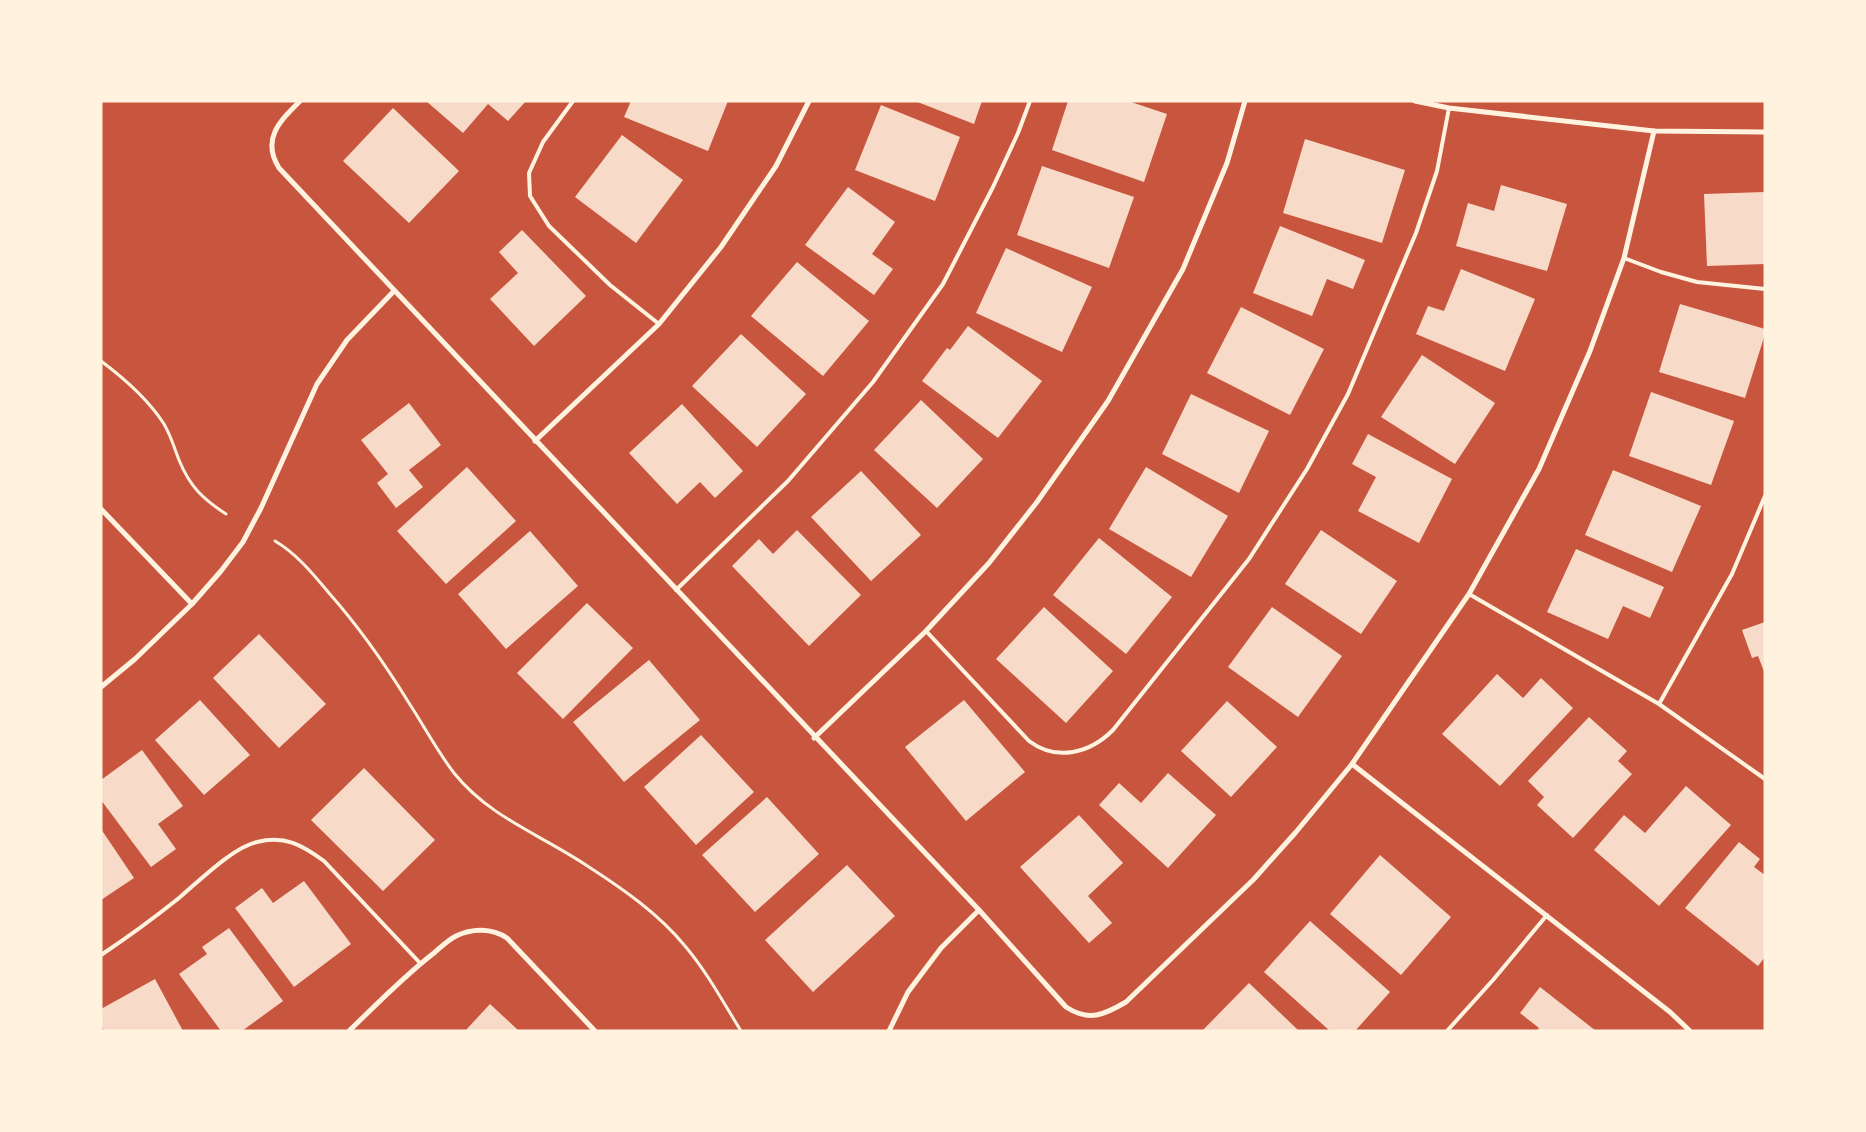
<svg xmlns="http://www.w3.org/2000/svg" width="1866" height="1132" viewBox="0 0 1866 1132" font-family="'PT Sans Narrow',sans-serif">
<rect width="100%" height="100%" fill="#c8553d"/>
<g fill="#f7dbc8">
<polygon points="426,101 526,101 508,121 488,104 463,133"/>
<polygon points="631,101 728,101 708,151 624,117"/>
<polygon points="915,101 982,101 974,124"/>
<polygon points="1068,101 1128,101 1167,114 1144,182 1052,150"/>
<polygon points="881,105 960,137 935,201 855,170"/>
<polygon points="393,108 459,171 409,223 343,161"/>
<polygon points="622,135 683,180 636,243 575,197"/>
<polygon points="1305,139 1405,170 1382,243 1283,213"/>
<polygon points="1042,166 1134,197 1109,268 1017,235"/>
<polygon points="1501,185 1567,204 1547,271 1456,246 1468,203 1494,211"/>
<polygon points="848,187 895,222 872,254 893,269 874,295 805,245"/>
<polygon points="1765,192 1765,264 1707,266 1704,194"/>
<polygon points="1280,226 1365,260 1353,289 1327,279 1312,316 1253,293"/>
<polygon points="522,230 586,296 534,346 490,299 518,273 499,252"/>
<polygon points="1006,248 1092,287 1062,352 976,313"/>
<polygon points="797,262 869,321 823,376 751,316"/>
<polygon points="1461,269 1535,299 1505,371 1416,334 1428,306 1444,311"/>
<polygon points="1680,304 1765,329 1765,334 1745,398 1659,372"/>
<polygon points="1241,307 1324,349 1290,415 1207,373"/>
<polygon points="968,326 1042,381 998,438 922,381 947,348 950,350"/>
<polygon points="741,334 806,394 757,447 692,386"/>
<polygon points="1422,355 1495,403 1455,464 1381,417"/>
<polygon points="1651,392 1734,421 1711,485 1629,456"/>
<polygon points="1191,394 1269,431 1239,493 1162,454"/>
<polygon points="921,400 983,459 937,508 874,450"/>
<polygon points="409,403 441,445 409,470 423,487 396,508 377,483 388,474 361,440"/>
<polygon points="682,404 743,471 715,498 700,482 677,504 629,453"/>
<polygon points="1368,434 1452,479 1419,543 1358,511 1376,477 1352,464"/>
<polygon points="467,467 516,521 446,584 397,531"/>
<polygon points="1146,467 1228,516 1191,577 1109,529"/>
<polygon points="1613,470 1701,506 1672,572 1585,535"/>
<polygon points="861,471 921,535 871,581 811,517"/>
<polygon points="797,530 861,595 809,646 732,566 759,539 773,554"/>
<polygon points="1321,530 1397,581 1361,634 1285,584"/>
<polygon points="530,531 578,586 506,649 458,594"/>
<polygon points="1099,538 1172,597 1126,654 1053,595"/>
<polygon points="1576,549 1664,587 1650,618 1623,606 1608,639 1547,612"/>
<polygon points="587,603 633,648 563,719 517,673"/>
<polygon points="1044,607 1113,671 1066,723 996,659"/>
<polygon points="1272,607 1342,656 1298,717 1228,667"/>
<polygon points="1765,622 1765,674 1758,656 1752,658 1742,630"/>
<polygon points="259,634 326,704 279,748 213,678"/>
<polygon points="649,660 700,720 624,782 573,722"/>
<polygon points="1497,674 1523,698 1541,678 1573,708 1500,786 1442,734"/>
<polygon points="200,700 250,755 204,795 155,740"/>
<polygon points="964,700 1025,772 966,821 905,747"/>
<polygon points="1227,701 1277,747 1231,797 1181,751"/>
<polygon points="1589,717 1627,751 1618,761 1632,774 1573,838 1537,805 1544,797 1528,781"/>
<polygon points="701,735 754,792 696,845 644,787"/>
<polygon points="142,750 183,806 158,824 176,849 151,867 101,800 101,780"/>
<polygon points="364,768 435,840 383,891 311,820"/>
<polygon points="1168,773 1216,815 1168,868 1099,805 1119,783 1141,803"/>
<polygon points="1686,786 1731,825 1659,906 1594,850 1624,815 1645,833"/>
<polygon points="767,797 819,854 755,912 702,855"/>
<polygon points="1079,815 1123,863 1088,896 1112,923 1089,943 1020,867"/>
<polygon points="101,829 134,878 101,900"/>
<polygon points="1739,842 1760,859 1754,867 1765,875 1765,957 1758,966 1685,908"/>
<polygon points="1380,855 1451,917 1401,975 1330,914"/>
<polygon points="847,865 895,916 813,992 765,940"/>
<polygon points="304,881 351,944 294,987 235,908 262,888 273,903"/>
<polygon points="1310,921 1390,992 1355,1031 1330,1031 1264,972"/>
<polygon points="229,928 283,1001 242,1031 221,1031 179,974 207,954 202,947"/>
<polygon points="155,979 183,1031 104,1031 101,1025 101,1009"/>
<polygon points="1249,983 1299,1031 1202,1031"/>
<polygon points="1540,987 1596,1031 1537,1031 1539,1028 1520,1013"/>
<polygon points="490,1004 519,1031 465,1031"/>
</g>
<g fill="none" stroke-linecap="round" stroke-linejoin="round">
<g stroke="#fff3e0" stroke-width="3">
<path d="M 101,361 C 125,379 148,399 164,424 C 171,436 174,447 179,460 C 190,487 203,499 226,514"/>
<path d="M 275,541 C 297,554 313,574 329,593 C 359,627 385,664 409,703 C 424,726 437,751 454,773 C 490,818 542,835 589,867 C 623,889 659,914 685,946 C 707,972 723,1002 741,1031"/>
</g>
<g stroke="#fff3e0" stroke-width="4">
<polyline points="573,101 543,142 529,173 530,196 549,226 610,285 659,324"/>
<polyline points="1624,258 1661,272 1697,282 1765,289"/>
<polyline points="676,590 788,481 873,382 943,284 993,187 1018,133 1030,101"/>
<polyline points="1469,594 1659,704 1765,779"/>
<path d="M 926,631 L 1029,741 C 1057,762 1090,753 1113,730 L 1249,559 L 1307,469 L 1348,394 L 1416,233 L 1437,171 L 1449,108"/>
<polyline points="1659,704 1732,574 1765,496"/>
<path d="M 101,955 C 128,937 154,918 179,898 C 198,882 233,847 257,842 C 285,835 302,845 324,861 L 420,963"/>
<polyline points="1447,1031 1493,980 1547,915"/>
</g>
<g stroke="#fff3e0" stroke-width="5">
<path d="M 300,101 C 280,121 261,139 279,168 L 979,910 L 1066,1007 C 1089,1022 1104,1015 1126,1002 L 1254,879 L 1296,832 L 1352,764 L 1469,594 L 1539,469 L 1590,351 L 1624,258 L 1654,131"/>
<polyline points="1415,101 1449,108 1654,131 1765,132"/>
<polyline points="535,441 659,324 721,247 776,166 809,101"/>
<polyline points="101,509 192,604"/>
<polyline points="101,687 135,659 192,604 221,571 243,542 261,508 317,384 347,340 394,291"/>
<polyline points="814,738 926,631 989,563 1037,502 1108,401 1183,269 1227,163 1245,101"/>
<polyline points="1352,764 1670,1012 1690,1031"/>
<path d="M 349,1031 C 377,1004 404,976 434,953 C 441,947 448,940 456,936 C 472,928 492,928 507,938 L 595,1031"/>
<polyline points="889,1031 908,992 941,948 979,910"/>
</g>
</g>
<rect width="1866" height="1132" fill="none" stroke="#fff3e0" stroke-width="205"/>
</svg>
